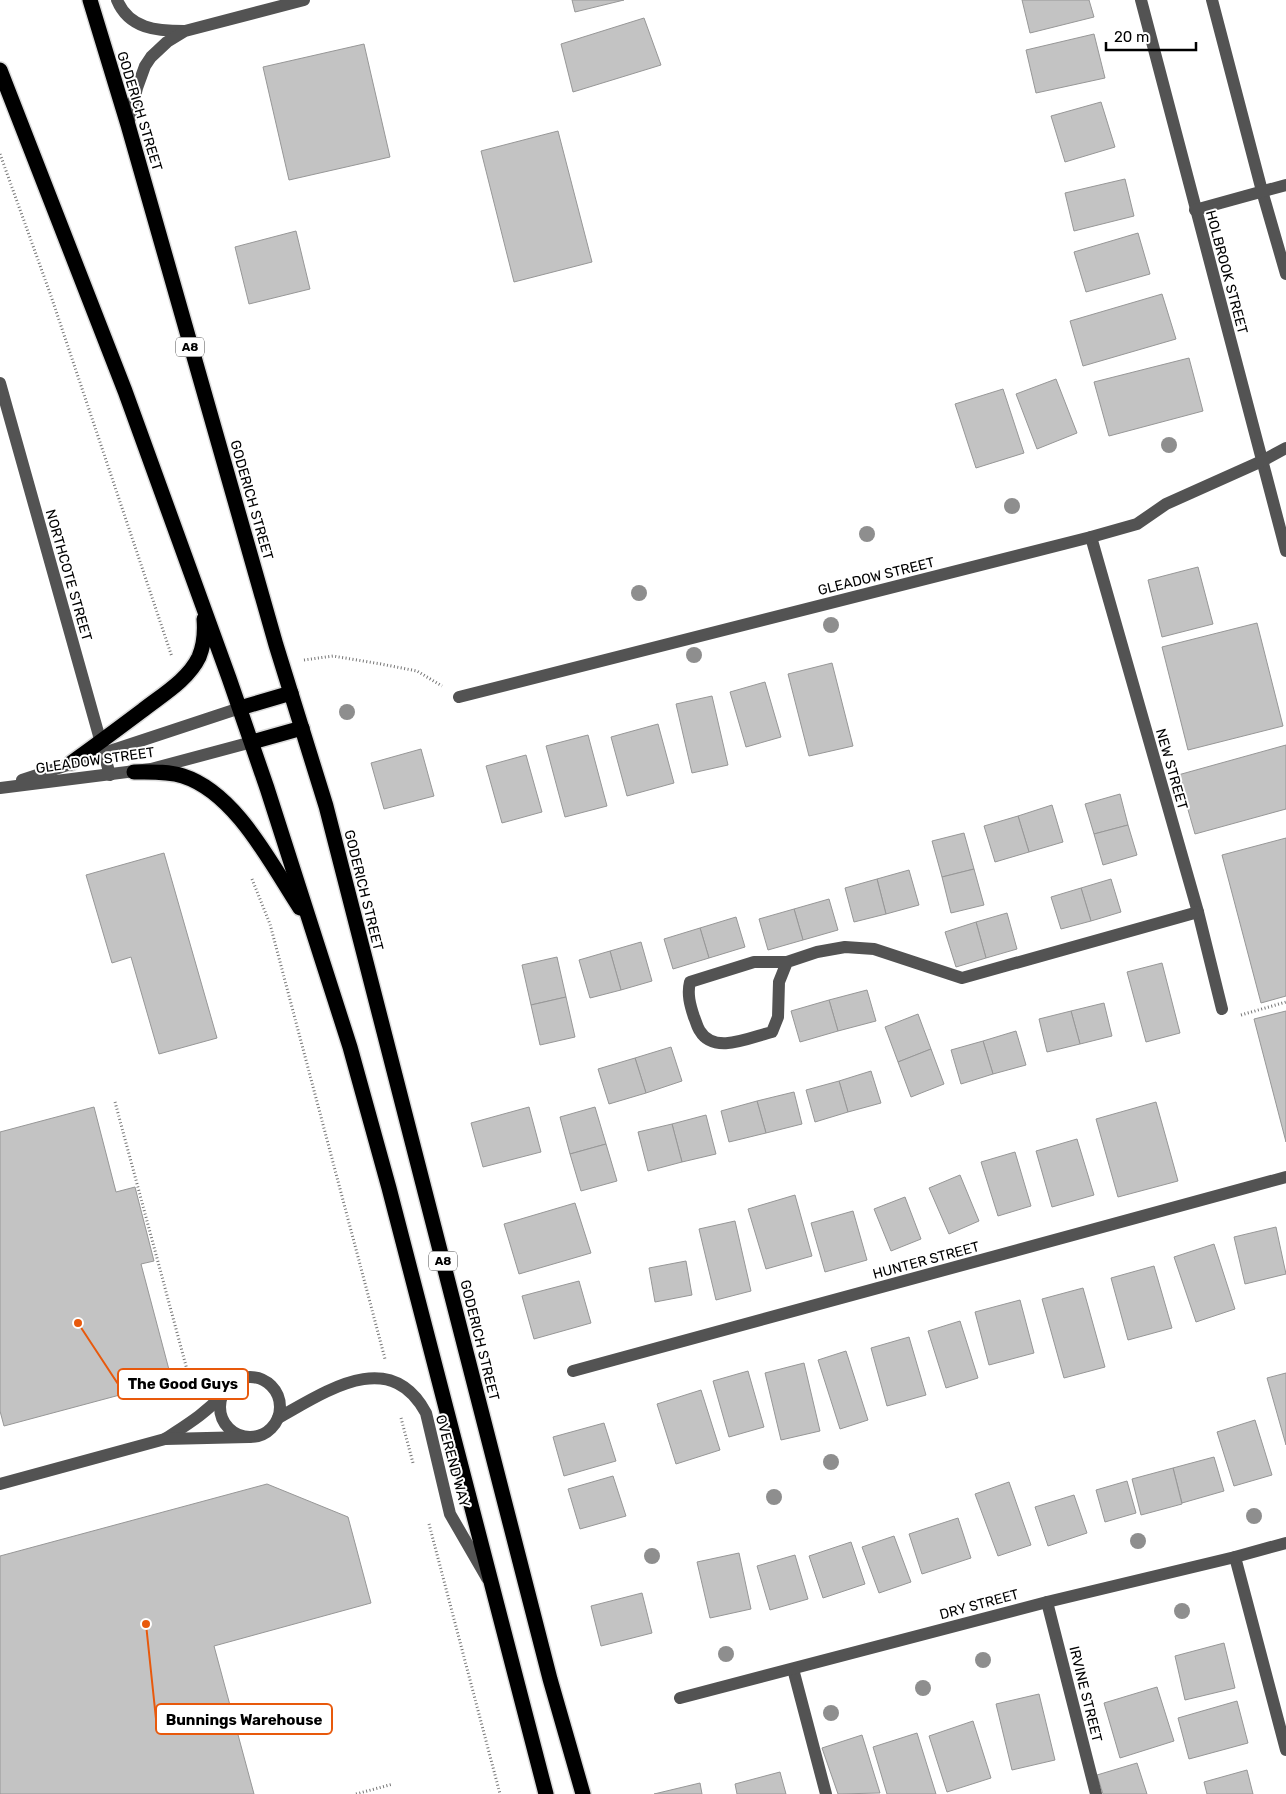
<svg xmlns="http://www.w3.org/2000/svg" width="1286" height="1794" viewBox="0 0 1286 1794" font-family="Rubik,sans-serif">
<rect width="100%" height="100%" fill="#fff"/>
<g fill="#c3c3c3" stroke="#979797">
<polygon points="572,0 624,0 575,12"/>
<polygon points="1022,0 1089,0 1094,17 1030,33"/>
<polygon points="644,18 661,65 573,92 561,44"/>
<polygon points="1094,34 1105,78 1036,93 1026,50"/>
<polygon points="364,44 390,157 289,180 263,67"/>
<polygon points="1101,102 1115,147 1065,162 1051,116"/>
<polygon points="558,131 592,262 514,282 481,151"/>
<polygon points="1125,179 1134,216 1074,231 1065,193"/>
<polygon points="296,231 310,289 249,304 235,247"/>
<polygon points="1138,233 1150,274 1086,292 1074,252"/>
<polygon points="1162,294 1176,339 1083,366 1070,321"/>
<polygon points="1189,358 1203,411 1109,436 1094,382"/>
<polygon points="1056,379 1077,433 1037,449 1016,394"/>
<polygon points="1003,389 1024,453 976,468 955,404"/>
<polygon points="1198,567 1213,624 1162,637 1148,580"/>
<polygon points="1257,623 1283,726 1188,750 1162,647"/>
<polygon points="832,663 853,746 809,756 788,674"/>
<polygon points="765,682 781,737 746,747 730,692"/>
<polygon points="712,696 728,765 692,773 676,704"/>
<polygon points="658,724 674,783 627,796 611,737"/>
<polygon points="588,735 607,806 565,817 546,746"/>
<polygon points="1286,745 1286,809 1195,834 1178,775"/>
<polygon points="421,749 434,796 384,809 371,763"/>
<polygon points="526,755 542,812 502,823 486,766"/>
<polygon points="1120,794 1128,825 1094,834 1085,804"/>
<polygon points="1052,805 1063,842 1029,852 1018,816"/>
<polygon points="1018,816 1029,852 995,862 984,826"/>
<polygon points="1128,825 1137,855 1103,865 1094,834"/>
<polygon points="964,833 974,869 942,877 932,841"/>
<polygon points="1286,838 1286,996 1261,1003 1222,855"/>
<polygon points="164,853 217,1038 159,1054 131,957 112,963 86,875"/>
<polygon points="974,869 984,905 951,913 942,877"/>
<polygon points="909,870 919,905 886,914 877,879"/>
<polygon points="877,879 886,914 854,922 845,888"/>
<polygon points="1111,879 1121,912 1091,921 1081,888"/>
<polygon points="1081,888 1091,921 1061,929 1051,897"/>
<polygon points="829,899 838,930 803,940 794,909"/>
<polygon points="794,909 803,940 768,950 759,919"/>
<polygon points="1007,913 1017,949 986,958 976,922"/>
<polygon points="736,917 745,947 709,958 700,928"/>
<polygon points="976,922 986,958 956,967 945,932"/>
<polygon points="700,928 709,958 673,969 664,939"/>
<polygon points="641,942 652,981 621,990 610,951"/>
<polygon points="610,951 621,990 590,998 579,960"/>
<polygon points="557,957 566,997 531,1005 522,965"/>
<polygon points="1162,963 1180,1033 1146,1042 1127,972"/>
<polygon points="867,990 876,1021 838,1031 829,1000"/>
<polygon points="566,997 575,1037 540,1045 531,1005"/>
<polygon points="829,1000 838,1031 800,1042 791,1011"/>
<polygon points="1104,1003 1112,1036 1080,1044 1071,1011"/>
<polygon points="1071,1011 1080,1044 1047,1052 1039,1019"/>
<polygon points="1286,1011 1286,1142 1254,1019"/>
<polygon points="918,1014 931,1049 898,1062 885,1027"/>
<polygon points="1016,1031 1026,1065 993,1074 983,1041"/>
<polygon points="983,1041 993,1074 961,1084 951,1050"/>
<polygon points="671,1047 682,1081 646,1093 635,1058"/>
<polygon points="931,1049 944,1084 911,1097 898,1062"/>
<polygon points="635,1058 646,1093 609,1104 598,1069"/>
<polygon points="871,1071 881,1103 848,1112 839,1081"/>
<polygon points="839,1081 848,1112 815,1122 806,1090"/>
<polygon points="794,1092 802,1124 766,1133 757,1101"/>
<polygon points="757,1101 766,1133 729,1142 721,1111"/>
<polygon points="1156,1102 1178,1181 1118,1197 1096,1119"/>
<polygon points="94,1107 116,1192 135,1187 154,1261 141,1264 172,1381 4,1426 0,1411 0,1132"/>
<polygon points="529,1107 541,1152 483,1167 471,1123"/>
<polygon points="595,1107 606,1144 570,1154 560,1117"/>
<polygon points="706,1115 716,1154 682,1162 672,1124"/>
<polygon points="672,1124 682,1162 648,1171 638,1132"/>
<polygon points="1077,1139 1094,1195 1052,1207 1036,1151"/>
<polygon points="606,1144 617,1181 581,1191 570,1154"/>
<polygon points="1015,1152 1031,1206 998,1216 981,1162"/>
<polygon points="960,1175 979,1221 949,1234 929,1188"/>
<polygon points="795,1195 812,1256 766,1269 748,1209"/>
<polygon points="905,1197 921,1239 891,1251 874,1209"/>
<polygon points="575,1203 591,1253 519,1274 504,1224"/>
<polygon points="853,1211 867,1260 825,1272 811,1223"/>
<polygon points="735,1221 751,1291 716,1300 699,1229"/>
<polygon points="1276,1227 1286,1274 1245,1284 1234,1237"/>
<polygon points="1214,1244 1235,1309 1196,1322 1174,1257"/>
<polygon points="686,1261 692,1295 655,1302 649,1268"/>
<polygon points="1154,1266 1172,1328 1128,1340 1111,1278"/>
<polygon points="579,1281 591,1323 534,1339 522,1296"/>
<polygon points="1083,1288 1105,1367 1064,1378 1042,1299"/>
<polygon points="1020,1300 1034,1353 989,1365 975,1312"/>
<polygon points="960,1321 978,1378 946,1388 928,1331"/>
<polygon points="909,1337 926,1395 887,1406 871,1348"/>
<polygon points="846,1351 868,1420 840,1429 818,1360"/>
<polygon points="804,1363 820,1431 781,1440 765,1373"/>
<polygon points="748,1371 764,1427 729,1437 713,1381"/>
<polygon points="1286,1373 1286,1445 1267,1378"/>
<polygon points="701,1390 720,1450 676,1464 657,1404"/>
<polygon points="1255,1420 1272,1475 1234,1486 1217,1432"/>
<polygon points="604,1423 616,1461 564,1476 553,1437"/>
<polygon points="1214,1457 1224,1491 1182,1503 1173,1468"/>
<polygon points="1173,1468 1182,1504 1141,1515 1132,1479"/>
<polygon points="613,1476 626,1516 580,1529 568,1489"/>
<polygon points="1127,1481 1136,1513 1105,1522 1096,1490"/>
<polygon points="1009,1482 1031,1545 998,1556 975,1494"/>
<polygon points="267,1484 348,1517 371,1603 214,1646 254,1794 0,1794 0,1556"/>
<polygon points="1074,1495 1087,1533 1048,1546 1035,1507"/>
<polygon points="958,1518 971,1558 922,1574 909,1534"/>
<polygon points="894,1536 911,1582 879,1593 862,1547"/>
<polygon points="851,1542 865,1584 823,1598 809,1556"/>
<polygon points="739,1553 751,1609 710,1618 697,1562"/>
<polygon points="795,1555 808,1599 770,1610 757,1566"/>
<polygon points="642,1593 652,1633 601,1646 591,1606"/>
<polygon points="1224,1643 1235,1688 1185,1700 1175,1656"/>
<polygon points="1157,1687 1174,1741 1120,1758 1104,1703"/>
<polygon points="1039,1694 1055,1760 1012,1770 996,1704"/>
<polygon points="1237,1701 1248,1743 1189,1759 1178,1718"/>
<polygon points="973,1721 991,1778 947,1792 929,1736"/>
<polygon points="917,1733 936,1794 887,1794 873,1747"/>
<polygon points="862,1735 880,1793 838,1794 822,1748"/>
<polygon points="1137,1763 1147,1794 1103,1794 1097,1775"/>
<polygon points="1247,1770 1253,1794 1207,1794 1204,1782"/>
<polygon points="780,1772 786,1794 737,1794 735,1784"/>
<polygon points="700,1783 702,1794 654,1794"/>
</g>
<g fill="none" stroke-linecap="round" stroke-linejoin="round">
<defs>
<g id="highway">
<polyline points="90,0 128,125 276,645 326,806 550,1679 583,1794"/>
<polyline points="0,70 125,391 229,678 267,788 350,1047 389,1188 546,1794"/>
<polyline points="240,708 291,693"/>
<polyline points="252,742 302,728"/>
<path d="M 71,763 C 95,746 119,728 143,710 C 162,695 188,680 199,657 C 204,645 205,631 204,619"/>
<path d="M 134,772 C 150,772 167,771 183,776 C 236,793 271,864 300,908"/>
</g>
</defs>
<use href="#highway" stroke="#dbdbdb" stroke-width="18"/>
<g stroke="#757575" stroke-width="3" stroke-dasharray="1 2.5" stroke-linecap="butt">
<polyline points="0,154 51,296 172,657"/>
<polyline points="304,660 333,656 381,664 417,671 442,686"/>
<polyline points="252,879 270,924 385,1359"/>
<polyline points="1241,1015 1286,1002"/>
<polyline points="115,1102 193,1392"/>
<polyline points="401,1418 413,1463"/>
<polyline points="429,1524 500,1794"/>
<polyline points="356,1794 393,1784"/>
</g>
<g stroke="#535353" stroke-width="12">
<path d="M 117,0 C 129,29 157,31 184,31"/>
<polyline points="1141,0 1286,551"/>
<polyline points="1212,0 1262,191 1286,274"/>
<polyline points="128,125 137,88 145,66 151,57 167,42 185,31 304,0"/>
<polyline points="1195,210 1286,185"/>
<polyline points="0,383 110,775"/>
<polyline points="1091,537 1198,912 1222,1009"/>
<polyline points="459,697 1091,537 1137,524 1166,504 1262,461 1286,448"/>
<polyline points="22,780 240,708"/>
<polyline points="0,788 151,769 252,742"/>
<path d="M 787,962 L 779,982 L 778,1017 L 772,1032 C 751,1037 714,1055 700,1031 C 697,1027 696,1021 694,1017 C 690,1005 687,994 690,982 L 754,962 L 787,962 L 817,952 L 845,947 L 874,949 L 962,978 L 1198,912"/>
<polyline points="573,1371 1286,1177"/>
<circle cx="250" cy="1407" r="30"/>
<path d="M 278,1418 C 325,1392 390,1346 426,1413 L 450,1514 L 487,1578"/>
<path d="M 165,1439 C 186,1425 205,1414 222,1395"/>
<polyline points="0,1484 165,1439 249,1437"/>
<polyline points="1235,1557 1286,1750"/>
<polyline points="1047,1602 1096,1794"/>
<polyline points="793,1669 826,1794"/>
<polyline points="680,1698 1047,1602 1235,1557 1286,1543"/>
</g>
<use href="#highway" stroke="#000" stroke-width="15"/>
</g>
<g fill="#8e8e8e">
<circle cx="1169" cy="445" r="8"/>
<circle cx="1012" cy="506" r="8"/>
<circle cx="867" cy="534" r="8"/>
<circle cx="639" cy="593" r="8"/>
<circle cx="831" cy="625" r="8"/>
<circle cx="694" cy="655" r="8"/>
<circle cx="347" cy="712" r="8"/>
<circle cx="831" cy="1462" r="8"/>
<circle cx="774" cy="1497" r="8"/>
<circle cx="1254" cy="1516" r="8"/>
<circle cx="1138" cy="1541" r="8"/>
<circle cx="652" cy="1556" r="8"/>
<circle cx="1182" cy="1611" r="8"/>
<circle cx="726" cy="1654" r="8"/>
<circle cx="983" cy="1660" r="8"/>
<circle cx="923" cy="1688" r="8"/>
<circle cx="831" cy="1713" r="8"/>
</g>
<g text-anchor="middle" stroke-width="4" stroke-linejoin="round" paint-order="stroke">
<g fill="#fff" stroke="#4c4c4c" stroke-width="1">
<rect x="176" y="337.5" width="28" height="19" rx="4"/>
<rect x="429" y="1251.5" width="28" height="19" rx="4"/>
</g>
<g font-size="12" font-weight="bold" fill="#000">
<text x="190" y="351">A8</text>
<text x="443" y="1265">A8</text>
</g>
<g font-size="14" fill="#000" stroke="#fff">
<text transform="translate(140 111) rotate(73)" y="5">GODERICH STREET</text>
<text transform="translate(1227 272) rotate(75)" y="5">HOLBROOK STREET</text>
<text transform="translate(252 500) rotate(74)" y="5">GODERICH STREET</text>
<text transform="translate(69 575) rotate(74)" y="5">NORTHCOTE STREET</text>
<text transform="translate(876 576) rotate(-14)" y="5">GLEADOW STREET</text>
<text transform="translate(95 760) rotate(-8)" y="5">GLEADOW STREET</text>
<text transform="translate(1172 769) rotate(74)" y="5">NEW STREET</text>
<text transform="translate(364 890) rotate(76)" y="5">GODERICH STREET</text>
<text transform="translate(926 1260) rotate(-15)" y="5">HUNTER STREET</text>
<text transform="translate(480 1340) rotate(76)" y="5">GODERICH STREET</text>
<text transform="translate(453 1461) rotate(75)" y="5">OVEREND WAY</text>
<text transform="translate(979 1604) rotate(-15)" y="5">DRY STREET</text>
<text transform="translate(1086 1694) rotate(76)" y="5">IRVINE STREET</text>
</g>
</g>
<path fill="none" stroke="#e8590c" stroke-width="2" d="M78 1323L118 1384M146 1624L156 1719"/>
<g fill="#e8590c" stroke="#fff" stroke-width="2">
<circle cx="78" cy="1323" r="5"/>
<circle cx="146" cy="1624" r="5"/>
</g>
<g fill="#fff" stroke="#e8590c" stroke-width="2">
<rect x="118" y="1369" width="130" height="30" rx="5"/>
<rect x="156" y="1704" width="176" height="30" rx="5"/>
</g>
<g font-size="15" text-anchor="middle" font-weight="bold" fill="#000">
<text x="183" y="1389">The Good Guys</text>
<text x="244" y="1725">Bunnings Warehouse</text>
</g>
<path d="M1106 42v8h90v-8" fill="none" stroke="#000000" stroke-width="2.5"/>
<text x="1114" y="42" font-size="15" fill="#000000" stroke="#ffffff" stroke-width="4" paint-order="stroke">20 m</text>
</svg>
